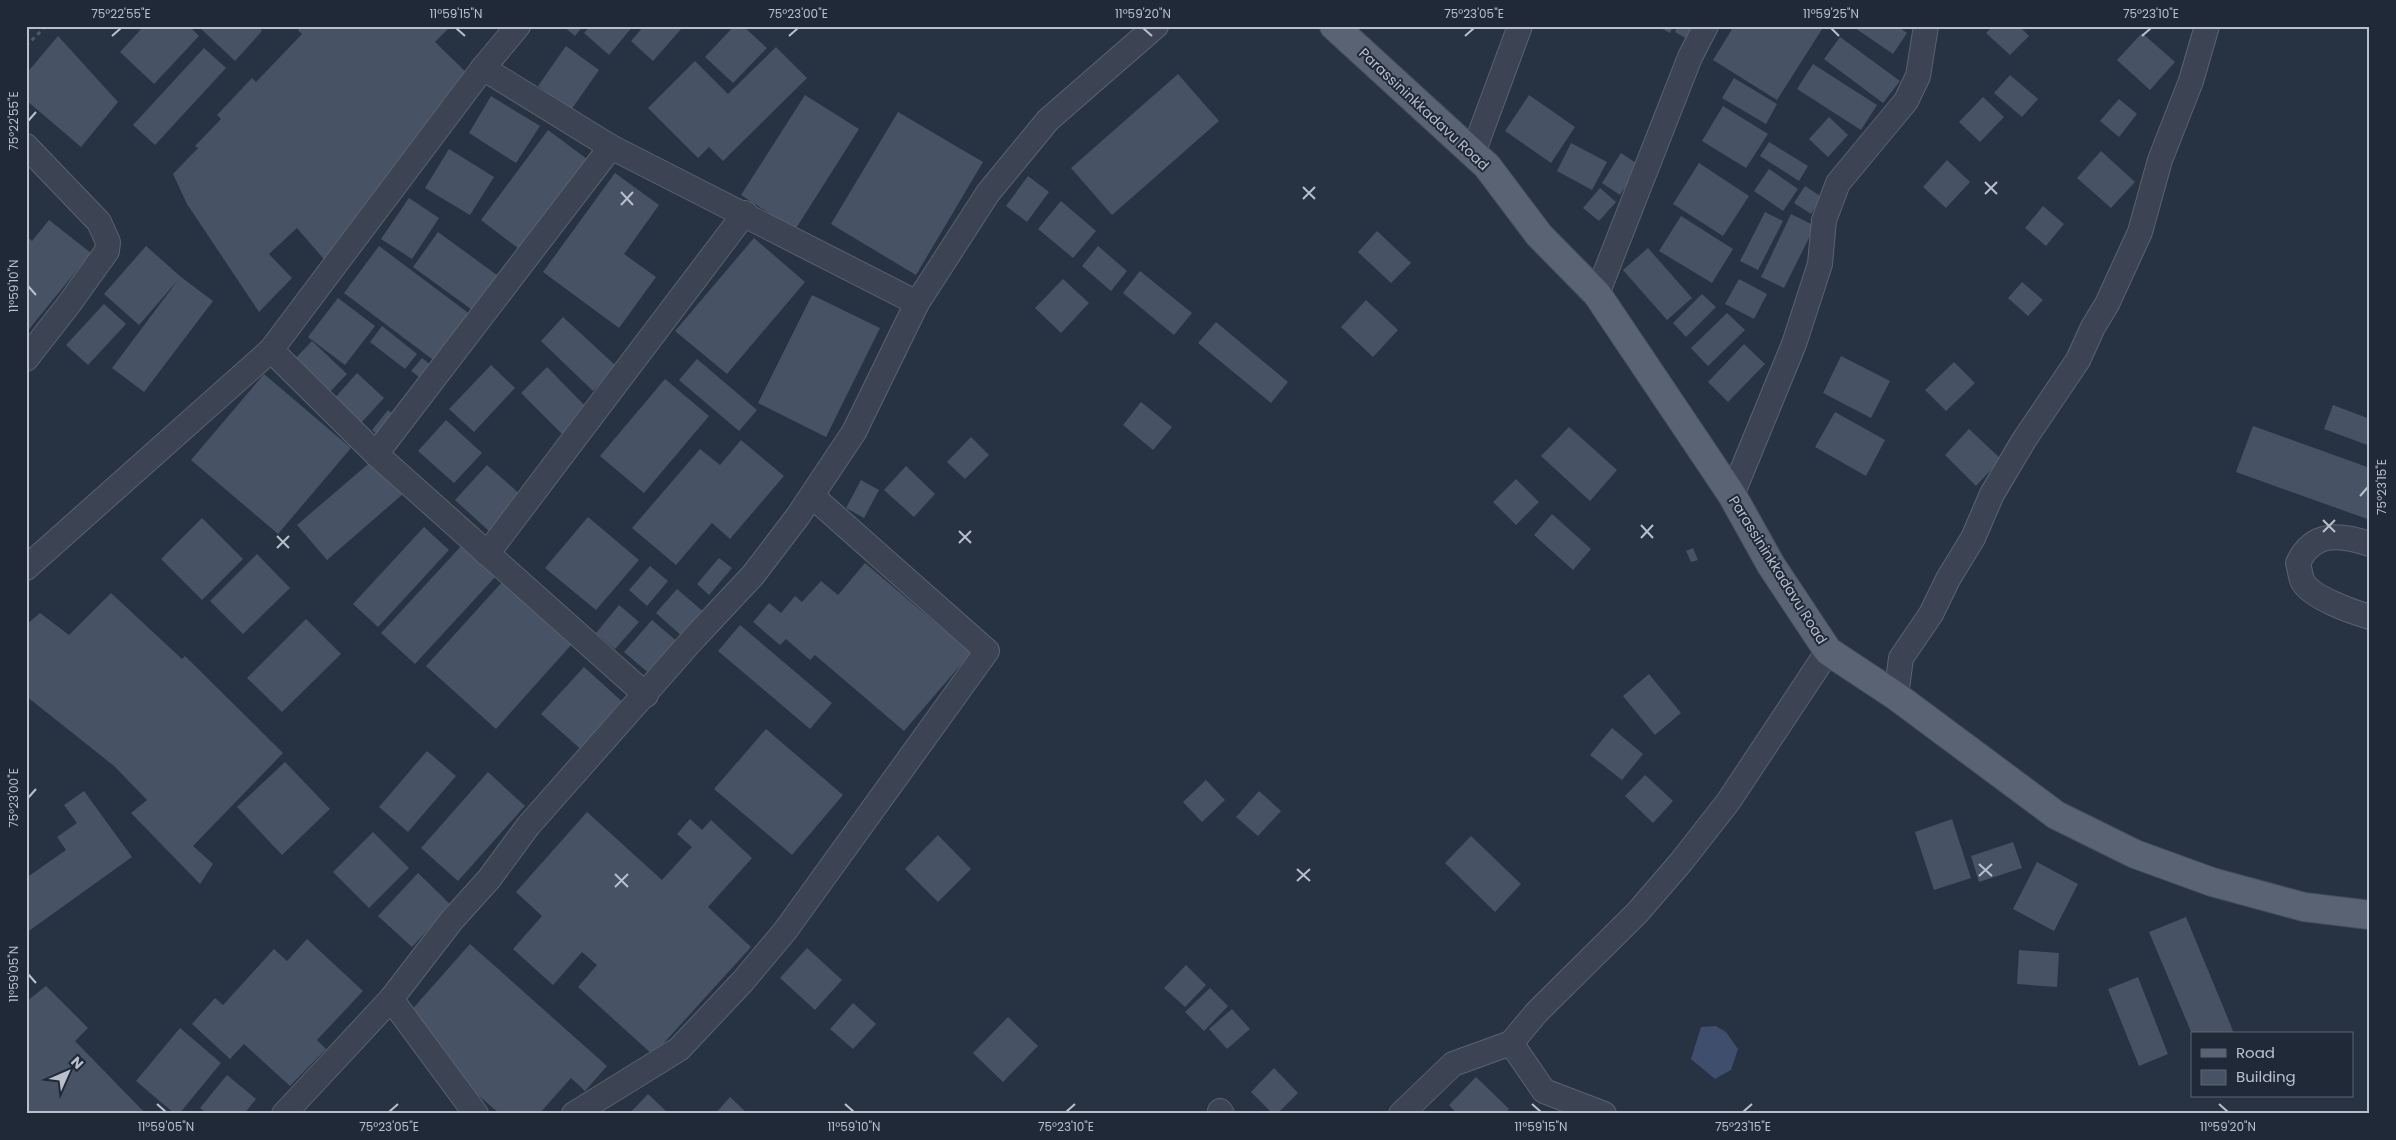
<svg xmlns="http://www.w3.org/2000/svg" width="2396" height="1140" viewBox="0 0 2396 1140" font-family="Poppins,sans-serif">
<rect width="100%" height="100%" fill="#273243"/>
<polygon fill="#3e4e6c" points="1716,1026 1726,1032 1738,1049 1731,1070 1715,1079 1691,1059 1701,1027"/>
<g fill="#475265">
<polygon points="144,26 189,26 199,36 154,84 120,52"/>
<polygon points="198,26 257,26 262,31 235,61"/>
<polygon points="301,26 451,26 435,42 469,75 418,133 424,139 328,264 297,228 269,254 292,278 259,312 187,204 173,174 198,148 195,146 221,119 217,115 252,78 256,82 302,34 298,30"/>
<polygon points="563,26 583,26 575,36"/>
<polygon points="590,26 633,26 609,55 584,33"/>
<polygon points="644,26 680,26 682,28 653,61 631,41"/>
<polygon points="734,26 743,26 767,48 733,83 705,57"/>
<polygon points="1657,26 1673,26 1670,33"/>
<polygon points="1678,26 1700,26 1691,41 1675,32"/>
<polygon points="1734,26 1824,26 1777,100 1713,60"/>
<polygon points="1852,26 1897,26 1907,33 1893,54"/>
<polygon points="1993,26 2019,26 2029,36 2010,55 1986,33"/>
<polygon points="2142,33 2175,62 2150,90 2117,60"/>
<polygon points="58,36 118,102 81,147 26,100 26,74"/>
<polygon points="1840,37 1900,81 1883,103 1824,59"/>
<polygon points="566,46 599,70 571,110 538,86"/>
<polygon points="776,47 807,78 723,161 709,147 698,158 648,108 695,61 728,94"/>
<polygon points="204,48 226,68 155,145 133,125"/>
<polygon points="1813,64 1877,105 1861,130 1797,89"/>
<polygon points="1178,74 1219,121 1112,215 1071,168"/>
<polygon points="2010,75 2038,99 2022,117 1994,93"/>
<polygon points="1734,78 1777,104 1766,124 1722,98"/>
<polygon points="805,95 859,129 795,230 741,195"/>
<polygon points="1529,95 1575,127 1551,163 1505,131"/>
<polygon points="491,96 540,126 516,163 469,133"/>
<polygon points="1983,97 2004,117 1980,142 1959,122"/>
<polygon points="2119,99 2137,114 2119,137 2100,121"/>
<polygon points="1723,106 1768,134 1746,168 1702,141"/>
<polygon points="898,112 983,162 916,275 831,224"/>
<polygon points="1829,117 1848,135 1828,157 1809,139"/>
<polygon points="548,130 587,159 519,249 481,220"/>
<polygon points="1769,142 1808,166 1799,181 1760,156"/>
<polygon points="1571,143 1607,162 1592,190 1557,171"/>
<polygon points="449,149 494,177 470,215 425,188"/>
<polygon points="2101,151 2135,182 2111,208 2077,178"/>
<polygon points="1621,153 1639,165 1620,195 1602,183"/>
<polygon points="1947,160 1970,182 1946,208 1923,187"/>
<polygon points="1699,163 1749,196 1723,236 1673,204"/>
<polygon points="1769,169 1798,189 1783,211 1754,191"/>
<polygon points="615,173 659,205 624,254 656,277 619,328 543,272"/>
<polygon points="1028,176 1049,192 1027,222 1006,206"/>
<polygon points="1805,186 1822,197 1811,214 1794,203"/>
<polygon points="1600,188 1616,202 1599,221 1583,208"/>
<polygon points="409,198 439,218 412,259 381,239"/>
<polygon points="1061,201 1096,231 1073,258 1038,229"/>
<polygon points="2043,206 2064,224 2046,246 2025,228"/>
<polygon points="1765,212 1783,221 1758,270 1740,261"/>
<polygon points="1791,214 1815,226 1784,288 1761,277"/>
<polygon points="1681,216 1733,249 1712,283 1659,251"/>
<polygon points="49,220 91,253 26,333 26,236 32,241"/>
<polygon points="1377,231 1411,263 1391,283 1358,252"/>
<polygon points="438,232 501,278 475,312 413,267"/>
<polygon points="754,238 805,282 727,374 675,331"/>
<polygon points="146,246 181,277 213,301 144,392 112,368 178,280 139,325 104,294"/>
<polygon points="379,246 475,318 440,365 344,293"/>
<polygon points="1098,246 1127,271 1111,291 1082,266"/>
<polygon points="1648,248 1692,298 1667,320 1623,270"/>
<polygon points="1140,271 1192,313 1174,335 1123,293"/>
<polygon points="1063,279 1089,303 1061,333 1035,308"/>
<polygon points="1739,279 1767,294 1754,319 1725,304"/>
<polygon points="2022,282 2043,300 2028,316 2008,298"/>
<polygon points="1702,294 1716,307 1686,337 1673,323"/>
<polygon points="812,295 880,328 826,437 758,403"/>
<polygon points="338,298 375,326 345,365 308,337"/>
<polygon points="1366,300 1398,330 1373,357 1341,327"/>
<polygon points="104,304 126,324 88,365 66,345"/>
<polygon points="1727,313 1745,330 1708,366 1691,348"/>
<polygon points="563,317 616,366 593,391 541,341"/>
<polygon points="1216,322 1288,382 1271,403 1198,343"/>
<polygon points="382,326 417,354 405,369 370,342"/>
<polygon points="312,341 347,374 325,397 290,364"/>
<polygon points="1744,344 1765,364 1728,402 1708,382"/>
<polygon points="1841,356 1890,381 1871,418 1823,393"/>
<polygon points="422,358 436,369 426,382 411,371"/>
<polygon points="697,359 757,410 739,431 679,380"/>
<polygon points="1954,362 1975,383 1946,411 1925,390"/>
<polygon points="491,365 515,388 474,432 449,409"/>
<polygon points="547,367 588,409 562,434 521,393"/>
<polygon points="357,373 384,398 360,424 333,400"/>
<polygon points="264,374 351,448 278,534 191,460"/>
<polygon points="665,379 709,416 644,493 600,456"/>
<polygon points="1141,402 1172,427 1153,450 1123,425"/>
<polygon points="2333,405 2370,419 2370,446 2324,429"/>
<polygon points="388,410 398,418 381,438 372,430"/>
<polygon points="1835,412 1885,440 1866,476 1815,447"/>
<polygon points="446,420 482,453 454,483 418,451"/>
<polygon points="2253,426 2370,468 2370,520 2236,472"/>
<polygon points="1569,427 1617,470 1590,501 1541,456"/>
<polygon points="1969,429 2001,459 1976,486 1945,455"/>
<polygon points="971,437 989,455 965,479 947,462"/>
<polygon points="741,440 784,476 730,539 712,523 676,565 632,528 700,449 720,465"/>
<polygon points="374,459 404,493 327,560 297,525"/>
<polygon points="487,465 522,496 490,532 455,500"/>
<polygon points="906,466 935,494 914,517 884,490"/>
<polygon points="1516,479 1539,502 1516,525 1493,502"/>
<polygon points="861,480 879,490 864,518 846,508"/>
<polygon points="1552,514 1591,549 1573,570 1534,535"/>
<polygon points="588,517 639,560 596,610 545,568"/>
<polygon points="202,518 243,559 202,600 161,559"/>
<polygon points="424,527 449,550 378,627 353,604"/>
<polygon points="463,544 497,575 415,664 381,633"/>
<polygon points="1693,548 1698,560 1691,562 1686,551"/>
<polygon points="257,554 290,588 243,634 210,601"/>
<polygon points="719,558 732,568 709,595 697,584"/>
<polygon points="865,563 971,653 904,731 815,655 810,660 786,639 780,645 753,622 769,603 781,613 795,596 802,602 821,581 838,595"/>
<polygon points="650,566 668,581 647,606 629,590"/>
<polygon points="503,581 572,644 496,729 426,666"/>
<polygon points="677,589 705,613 684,638 656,613"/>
<polygon points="111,593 182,659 185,656 283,753 193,846 213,864 200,884 131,813 147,800 114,766 26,696 26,654 29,651 26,648 26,625 40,613 69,635"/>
<polygon points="619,605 639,622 615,649 596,633"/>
<polygon points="306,619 341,654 282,712 247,678"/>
<polygon points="652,620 679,643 651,675 624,652"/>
<polygon points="740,625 832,703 810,729 718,651"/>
<polygon points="584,667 627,706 584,752 541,714"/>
<polygon points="1649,674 1681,713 1655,735 1623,696"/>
<polygon points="1612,728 1643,754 1622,780 1590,755"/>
<polygon points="766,729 843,795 792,855 714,789"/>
<polygon points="427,751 456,776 408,832 379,807"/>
<polygon points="285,762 330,809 282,855 237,807"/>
<polygon points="488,772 525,806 458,881 421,848"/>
<polygon points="1645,775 1673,801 1653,823 1625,796"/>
<polygon points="1206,780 1225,800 1202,822 1183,802"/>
<polygon points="84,791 132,857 26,933 26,878 66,850 57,837 77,823 64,805"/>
<polygon points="1259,791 1281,811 1258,836 1236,817"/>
<polygon points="587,812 662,880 692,847 677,834 690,819 702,830 711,820 752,858 708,907 751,947 653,1055 578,987 597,965 582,952 553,985 513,949 542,916 516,892"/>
<polygon points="1952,819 1971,878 1934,890 1915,832"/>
<polygon points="373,832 409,868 369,908 333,872"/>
<polygon points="938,835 971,869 938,902 905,869"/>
<polygon points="1471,836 1521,884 1495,912 1445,863"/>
<polygon points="2013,842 2022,868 1979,882 1971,856"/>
<polygon points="2037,862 2078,884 2054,931 2013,909"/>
<polygon points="418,873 451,905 412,947 378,916"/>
<polygon points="2186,917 2229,1021 2234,1034 2192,1034 2149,932"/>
<polygon points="307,939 363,991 317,1040 326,1049 290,1086 244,1044 230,1059 192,1024 215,998 223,1005 274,949 287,961"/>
<polygon points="470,944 607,1066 585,1091 571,1078 539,1114 500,1114 472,1090 408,1014"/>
<polygon points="807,948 842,980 815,1010 780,978"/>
<polygon points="2019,950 2059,953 2057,987 2017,984"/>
<polygon points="1186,965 1206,985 1185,1007 1164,988"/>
<polygon points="2138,977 2168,1054 2139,1066 2108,989"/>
<polygon points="46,986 88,1028 75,1041 146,1114 26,1114 26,1002"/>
<polygon points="1210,988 1228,1006 1204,1031 1185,1012"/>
<polygon points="853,1003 876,1024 853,1049 830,1029"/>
<polygon points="1232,1009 1250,1029 1227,1049 1209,1029"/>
<polygon points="1008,1017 1038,1046 1003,1082 973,1053"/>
<polygon points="180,1028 221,1063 179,1114 175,1114 136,1081"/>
<polygon points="1274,1068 1298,1093 1277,1114 1273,1114 1251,1092"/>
<polygon points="227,1075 256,1099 244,1114 208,1114 200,1108"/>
<polygon points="1476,1077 1509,1109 1505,1114 1457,1114 1449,1105"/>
<polygon points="648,1094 669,1114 629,1114"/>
<polygon points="730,1097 748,1114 715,1114"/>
</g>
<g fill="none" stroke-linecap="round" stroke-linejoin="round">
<defs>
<g id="minor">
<polyline points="483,68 611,147 917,303"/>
<polyline points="26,146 99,222 108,242 107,251 69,304 26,359"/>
<polyline points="1473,153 1520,26"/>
<polyline points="1597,294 1690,57 1706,26"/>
<polyline points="271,350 376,454 646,695"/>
<polyline points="376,454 611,147"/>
<polyline points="1732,495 1794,344 1820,264 1824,220 1838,183 1906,101 1918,76 1926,26"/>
<path d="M 2370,544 C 2340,534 2313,531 2298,563 C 2300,569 2300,577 2303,582 C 2312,598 2353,612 2370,617"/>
<polyline points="487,554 745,213"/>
<polyline points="26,568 271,350 483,68 518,26"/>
<polyline points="1896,696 1901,658 1931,614 1948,579 1973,538 1992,494 2024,440 2078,360 2093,327 2107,304 2140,232 2160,160 2191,81 2207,26"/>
<polyline points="391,999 476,1114"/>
<polyline points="1220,1111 1222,1114"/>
<polyline points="284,1114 391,999 452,920 489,879 528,826 695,637 753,575 798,516 854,432 917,303 988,193 1048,120 1156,26"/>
<polyline points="574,1114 679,1049 743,981 785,931 987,651 812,496"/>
<polyline points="1401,1114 1453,1064 1511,1043"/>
<polyline points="1604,1114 1544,1091 1511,1043 1537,1012 1637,913 1681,862 1728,802 1828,651"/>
</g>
<polyline id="major" points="1334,26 1487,166 1539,235 1597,294 1732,495 1771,565 1828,651 1896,696 2056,815 2135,854 2212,882 2304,907 2370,915"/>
</defs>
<use href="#minor" stroke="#5a6270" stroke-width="26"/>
<use href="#major" stroke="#454d5c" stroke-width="30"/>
<polyline stroke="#485d60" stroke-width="3" stroke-dasharray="4 4" stroke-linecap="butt" points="26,46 46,26"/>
<use href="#minor" stroke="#3c4453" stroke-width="24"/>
<use href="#major" stroke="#5a6373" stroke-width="28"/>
</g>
<path fill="none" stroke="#b9c0cc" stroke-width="2" d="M 456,28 L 465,36M 1143,28 L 1152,36M 1831,28 L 1839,36M 112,36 L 121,28M 789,36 L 798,28M 1465,36 L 1474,28M 2142,36 L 2151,28M 28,121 L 36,112M 1985,182 L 1997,194M 1303,187 L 1315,199M 621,192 L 633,205M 1985,194 L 1997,182M 1303,199 L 1315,187M 621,205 L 633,192M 28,286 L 36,295M 2360,496 L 2368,487M 2323,520 L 2335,532M 1641,525 L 1653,538M 959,531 L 971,543M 2323,532 L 2335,520M 277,536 L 289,548M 1641,538 L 1653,525M 959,543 L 971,531M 277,548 L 289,536M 28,798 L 36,789M 1979,864 L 1992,876M 1297,869 L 1310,881M 615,874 L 628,887M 1979,876 L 1992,864M 1297,881 L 1310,869M 615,887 L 628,874M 28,974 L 36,983M 157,1104 L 166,1112M 845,1104 L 854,1112M 1532,1104 L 1541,1112M 2219,1104 L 2228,1112M 389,1112 L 398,1104M 1066,1112 L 1075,1104M 1743,1112 L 1752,1104"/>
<g text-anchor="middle" stroke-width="4" stroke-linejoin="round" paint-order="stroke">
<g font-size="14" fill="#b9c0cc" stroke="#202938">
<text transform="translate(1424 109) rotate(43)" y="5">Parassininkkadavu Road</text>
<text transform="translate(1778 570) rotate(58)" y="5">Parassininkkadavu Road</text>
</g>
</g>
<rect width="2396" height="1140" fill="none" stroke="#202938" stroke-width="55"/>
<rect x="2191" y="1032" width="162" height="65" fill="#202938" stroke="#5d6573"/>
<rect x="2201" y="1049" width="25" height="8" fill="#5a6373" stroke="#5d6573"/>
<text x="2236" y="1058" font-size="15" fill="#b9c0cc">Road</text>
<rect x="2201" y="1070" width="25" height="15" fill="#475265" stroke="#5d6573"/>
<text x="2236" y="1082" font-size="15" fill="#b9c0cc">Building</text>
<g transform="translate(68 1072) rotate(45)" stroke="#202938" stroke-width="4" paint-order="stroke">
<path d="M0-4L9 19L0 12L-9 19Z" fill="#b9c0cc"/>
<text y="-8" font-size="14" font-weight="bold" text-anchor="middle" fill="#b9c0cc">N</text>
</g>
<rect x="28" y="28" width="2340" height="1084" fill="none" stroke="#b9c0cc" stroke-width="2"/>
<g font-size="12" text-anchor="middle" fill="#b9c0cc">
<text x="121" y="18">75°22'55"E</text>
<text x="456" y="18">11°59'15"N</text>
<text x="798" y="18">75°23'00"E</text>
<text x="1143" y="18">11°59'20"N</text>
<text x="1474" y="18">75°23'05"E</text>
<text x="1831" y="18">11°59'25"N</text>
<text x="2151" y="18">75°23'10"E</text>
<text transform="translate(14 121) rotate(-90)" y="4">75°22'55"E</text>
<text transform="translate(14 286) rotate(-90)" y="4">11°59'10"N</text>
<text transform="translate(2382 487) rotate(-90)" y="4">75°23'15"E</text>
<text transform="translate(14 798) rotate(-90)" y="4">75°23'00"E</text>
<text transform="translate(14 974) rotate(-90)" y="4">11°59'05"N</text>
<text x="166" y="1131">11°59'05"N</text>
<text x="389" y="1131">75°23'05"E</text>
<text x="854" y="1131">11°59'10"N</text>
<text x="1066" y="1131">75°23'10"E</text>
<text x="1541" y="1131">11°59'15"N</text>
<text x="1743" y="1131">75°23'15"E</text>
<text x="2228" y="1131">11°59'20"N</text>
</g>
</svg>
